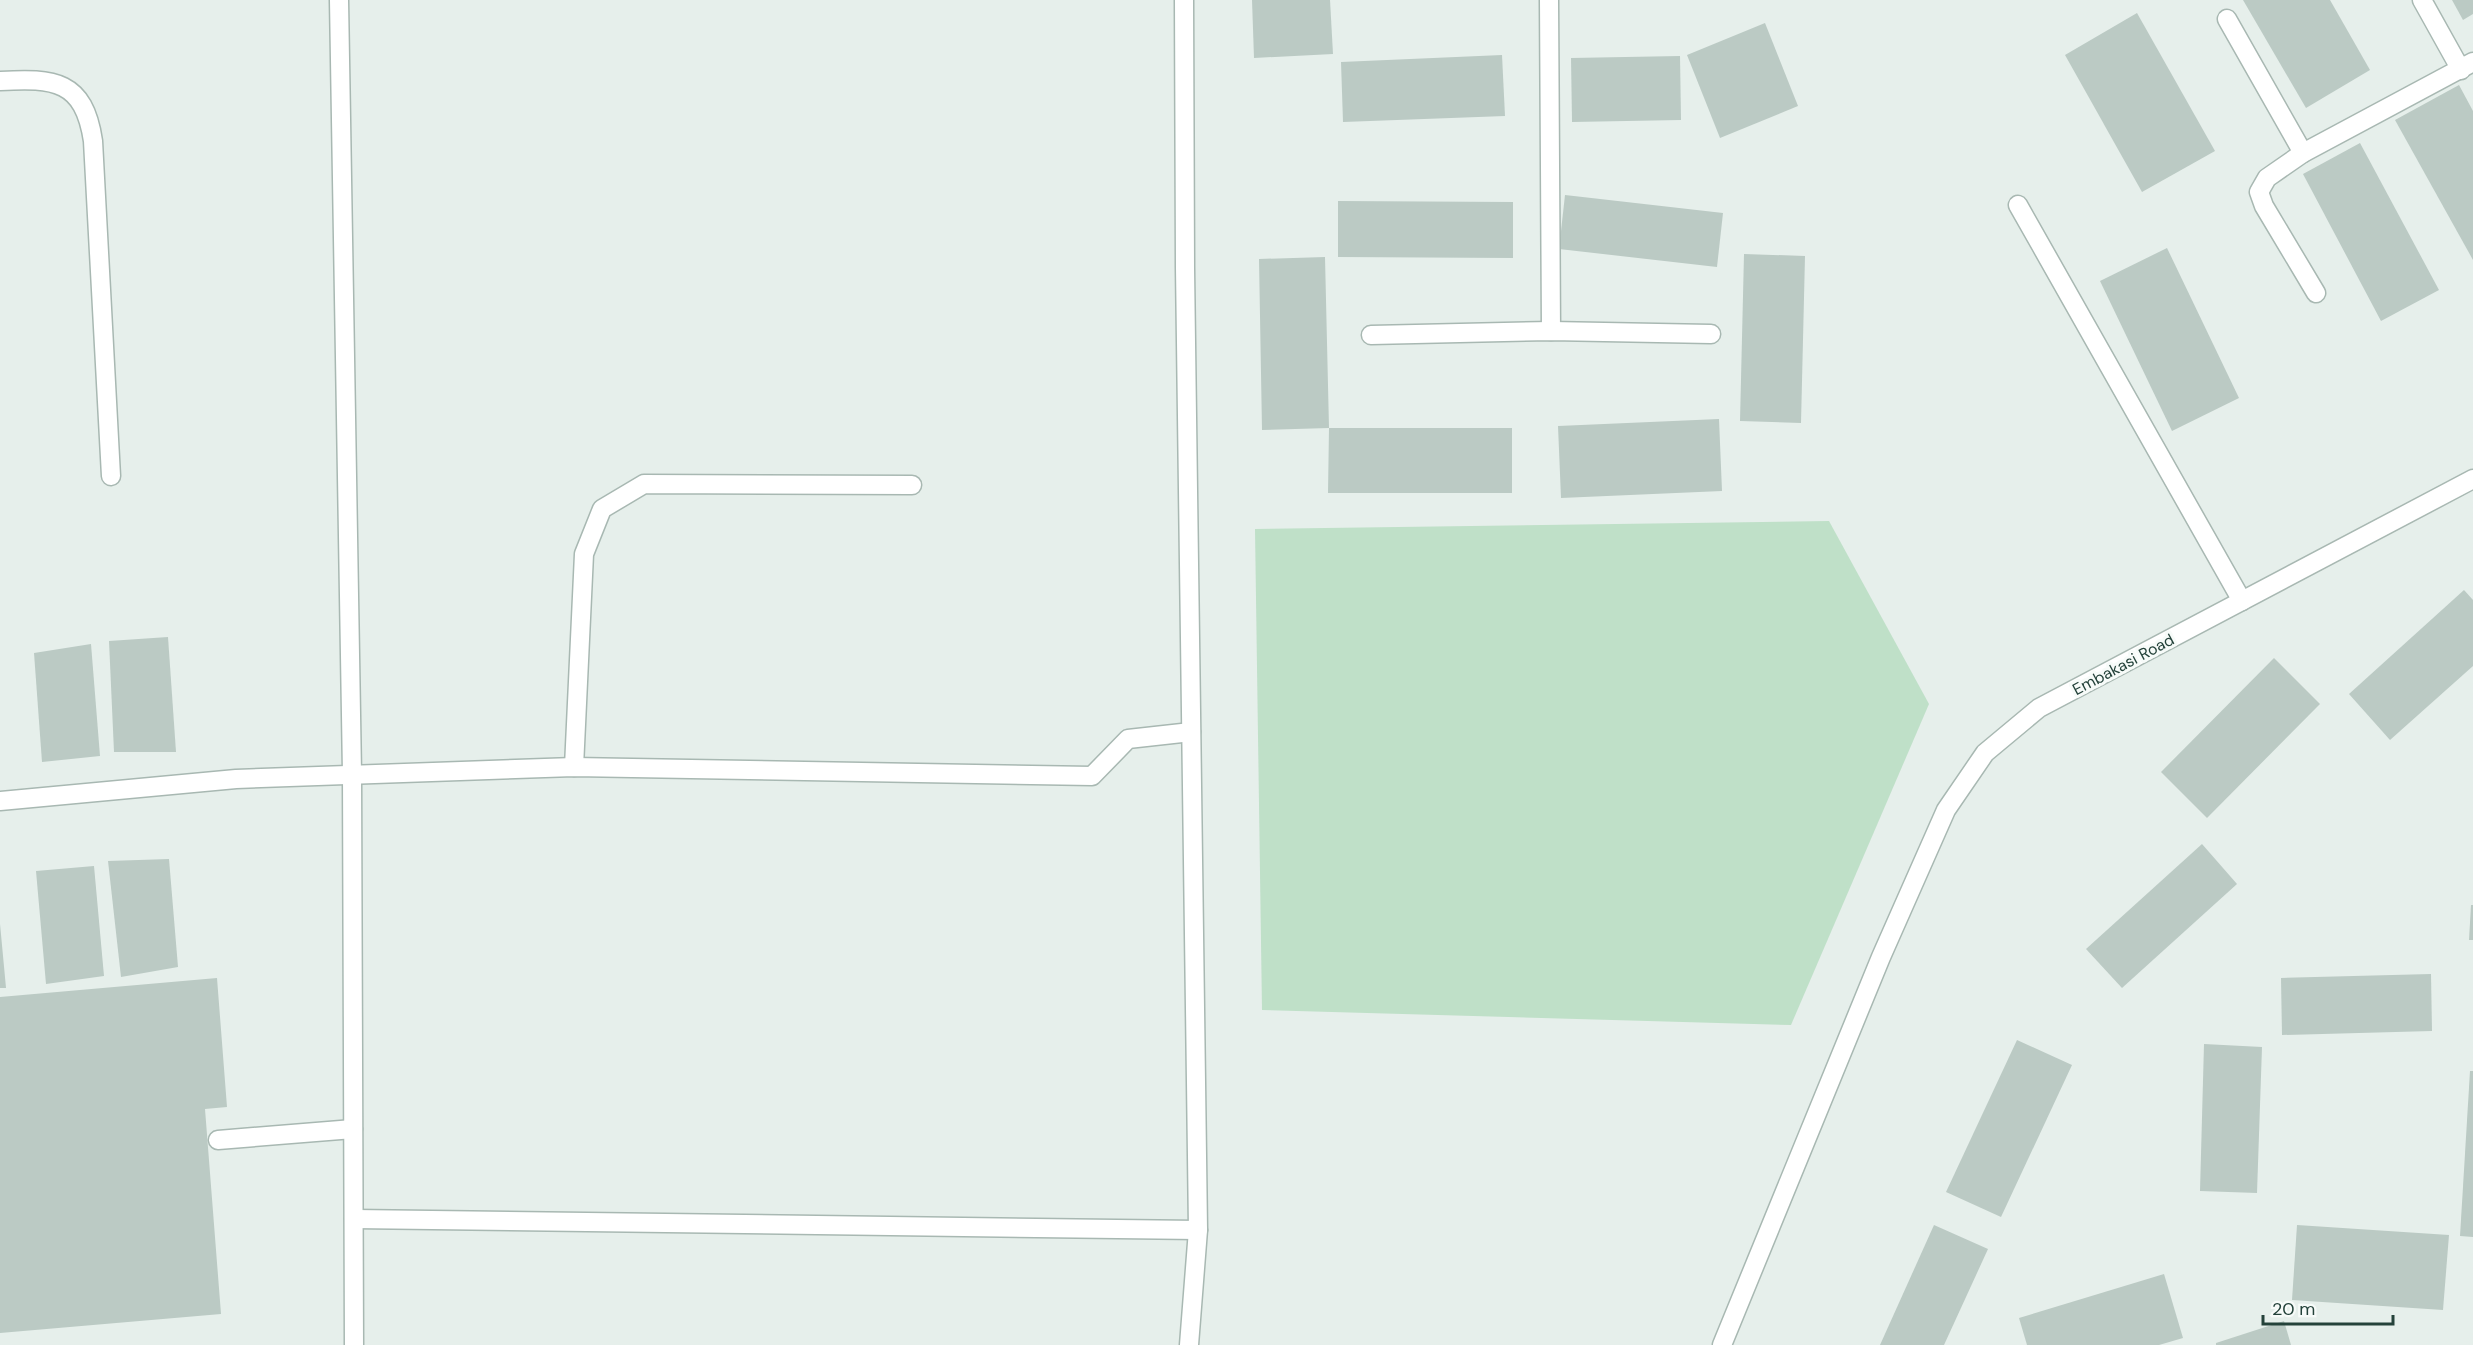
<svg xmlns="http://www.w3.org/2000/svg" width="2473" height="1345" viewBox="0 0 2473 1345" font-family="'DM Sans',sans-serif">
<rect width="100%" height="100%" fill="#e6efeb"/>
<polygon fill="#bfe0c8" points="1829,521 1929,704 1791,1025 1262,1010 1255,529"/>
<g fill="#bbcac4">
<polygon points="1252,0 1330,0 1333,54 1254,58"/>
<polygon points="2243,0 2330,0 2370,70 2306,108"/>
<polygon points="2452,0 2473,0 2473,14 2463,20"/>
<polygon points="2137,13 2215,151 2142,192 2065,55"/>
<polygon points="1765,23 1798,106 1720,138 1687,55"/>
<polygon points="1502,55 1505,116 1343,122 1341,62"/>
<polygon points="1680,56 1681,120 1572,122 1571,58"/>
<polygon points="2459,85 2473,111 2473,260 2395,120"/>
<polygon points="2360,143 2439,290 2381,321 2303,174"/>
<polygon points="1565,195 1723,213 1717,267 1559,249"/>
<polygon points="1338,201 1513,202 1513,258 1338,257"/>
<polygon points="2167,248 2239,398 2172,431 2100,281"/>
<polygon points="1744,254 1805,256 1801,423 1740,421"/>
<polygon points="1325,257 1329,428 1512,428 1512,493 1328,493 1329,428 1262,430 1259,259"/>
<polygon points="1719,419 1722,491 1561,498 1558,426"/>
<polygon points="2464,590 2473,600 2473,666 2390,740 2349,694"/>
<polygon points="168,637 176,752 114,752 109,641"/>
<polygon points="91,644 100,756 42,762 34,653"/>
<polygon points="2274,658 2320,704 2207,818 2161,772"/>
<polygon points="2202,844 2237,884 2122,988 2086,949"/>
<polygon points="169,859 178,967 121,977 108,861"/>
<polygon points="94,866 104,976 46,984 36,871"/>
<polygon points="2471,905 2473,905 2473,940 2469,940"/>
<polygon points="0,924 6,988 0,988"/>
<polygon points="2431,974 2432,1031 2282,1035 2281,978"/>
<polygon points="217,978 227,1107 205,1109 221,1314 0,1333 0,997"/>
<polygon points="2017,1040 2072,1065 2001,1217 1946,1192"/>
<polygon points="2204,1044 2262,1047 2257,1193 2200,1191"/>
<polygon points="2470,1071 2473,1071 2473,1237 2460,1236"/>
<polygon points="1934,1225 1988,1249 1944,1345 1880,1345"/>
<polygon points="2297,1225 2449,1235 2443,1310 2292,1300"/>
<polygon points="2164,1274 2183,1338 2159,1345 2027,1345 2019,1318"/>
<polygon points="2284,1321 2291,1345 2216,1345 2216,1343"/>
</g>
<g fill="none" stroke-linecap="round" stroke-linejoin="round">
<defs>
<g id="minor">
<polyline points="339,0 352,774 354,1345"/>
<polyline points="1184,0 1185,268 1198,1230 1189,1345"/>
<polyline points="1549,0 1551,331"/>
<polyline points="2422,0 2461,70"/>
<polyline points="2227,19 2303,153"/>
<path d="M 0,81 C 54,78 84,80 93,141 L 111,476"/>
<polyline points="2018,205 2242,601"/>
<polyline points="2316,293 2264,206 2259,192 2267,178 2303,153 2473,62"/>
<polyline points="1371,335 1551,331 1711,334"/>
<polyline points="574,767 584,554 602,509 644,484 912,485"/>
<polyline points="0,801 236,779 574,767 1092,776 1128,739 1191,732"/>
<polyline points="218,1140 353,1129"/>
<polyline points="354,1219 1198,1230"/>
<polyline points="1722,1345 1881,957 1946,810 1985,753 2039,708 2473,479"/>
</g>
</defs>
<use href="#minor" stroke="#a8b8b2" stroke-width="21"/>
<use href="#minor" stroke="#fff" stroke-width="18"/>
</g>
<g text-anchor="middle" stroke-width="6" stroke-linejoin="round" paint-order="stroke">
<g font-size="16" fill="#24423a" stroke="#f7fbf9">
<text transform="translate(2123 664) rotate(-28)" y="6">Embakasi Road</text>
</g>
</g>
<path d="M2263 1315v9h130v-9" fill="none" stroke="#24423a" stroke-width="3"/>
<text x="2272" y="1315" font-size="18" fill="#24423a" stroke="#f7fbf9" stroke-width="4.5" paint-order="stroke">20 m</text>
</svg>
